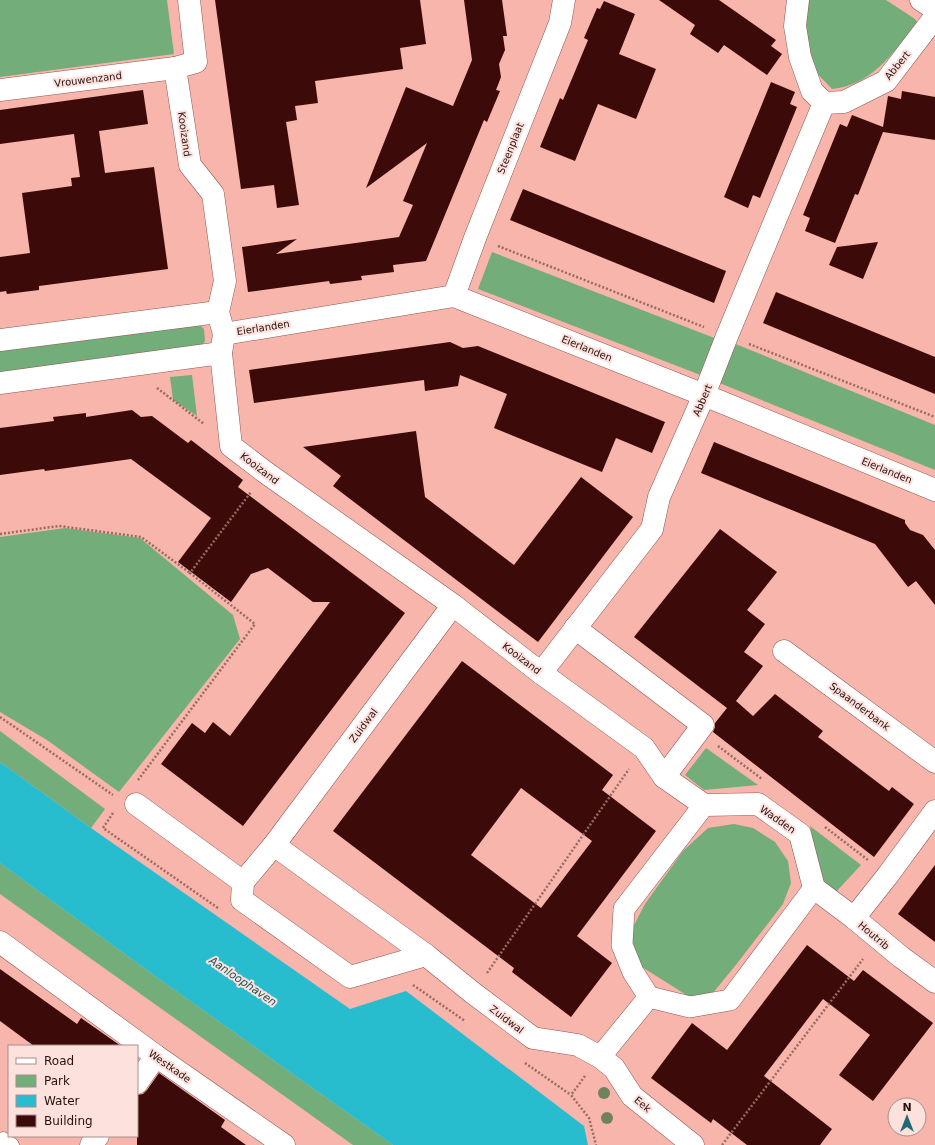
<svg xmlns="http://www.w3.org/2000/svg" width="935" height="1145" viewBox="0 0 935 1145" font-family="'DejaVu Sans',sans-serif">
<rect width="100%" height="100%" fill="#f7b5ac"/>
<g fill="#73ad7a">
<polygon points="0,0 167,0 174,54 0,77"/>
<path d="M 805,0 L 886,0 L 915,19 L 917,22 L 914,28 C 890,56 871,85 832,89 L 812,68 L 803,7 Z"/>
<polygon points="492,252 717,339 703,376 478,289"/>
<polygon points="197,322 204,329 205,341 201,347 0,376 0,345"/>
<polygon points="733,343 935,425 935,470 717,382"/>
<polygon points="192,375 197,416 173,400 170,377"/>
<polygon points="65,528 140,538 233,615 240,639 119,792 47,740 0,712 0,537"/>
<polygon points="0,731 105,809 91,828 0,762"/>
<polygon points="706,748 758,785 704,790 685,775"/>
<polygon points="734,824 753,828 775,842 788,861 791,883 783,904 735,966 712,994 700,998 688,996 642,967 629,941 632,929 645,904 683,851 708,828"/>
<polygon points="810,826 861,865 835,893 821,881"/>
<polygon points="0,863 159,979 393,1145 353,1145 0,894"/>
</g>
<polygon fill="#28bdce" points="0,762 91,828 350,1009 406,991 584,1126 588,1145 393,1145 159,979 0,863"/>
<g fill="#3c0a08" fill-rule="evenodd">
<polygon points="215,0 420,0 426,44 400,48 403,69 315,81 318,103 295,106 297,120 286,122 299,205 277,208 274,185 241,189"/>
<polygon points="464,0 502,0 507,36 503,36 505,50 499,64 501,77 496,90 500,91 487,122 484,120 426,261 393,265 394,272 361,276 362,280 330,284 329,281 248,292 242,247 297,239 276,254 399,237 413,205 403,201 427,143 366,188 406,87 453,106 472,60"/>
<polygon points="659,0 719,0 776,40 771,46 782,54 767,75 724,45 718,53 690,34 695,25"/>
<polygon points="604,1 635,14 619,54 656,69 636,119 598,104 575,161 540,147 560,98 563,100 576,69 588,40 584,38 597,8 600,9"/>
<polygon points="771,82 795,92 790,104 797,107 760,198 753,195 748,208 724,197"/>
<polygon points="143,90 148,124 99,131 105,173 154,167 168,269 39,286 39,290 7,294 6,291 0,292 0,257 30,253 22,193 72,186 71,178 80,177 74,134 0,144 0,110"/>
<polygon points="902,91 935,97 935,140 883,132 858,195 855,194 835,243 805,231 810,218 803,215 840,124 847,127 852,115 883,127 888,96 901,99"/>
<polygon points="523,189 726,271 714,303 510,220"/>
<polygon points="878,242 863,279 829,265 837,247"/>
<polygon points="776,292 935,357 935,394 763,323"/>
<polygon points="450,342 463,348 478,346 665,422 652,453 616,438 602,472 494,428 507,394 460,375 458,386 425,391 424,380 254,403 249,370"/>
<polygon points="132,410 141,417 152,416 188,443 191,440 243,480 238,487 405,613 243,826 161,764 192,723 205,733 213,722 230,736 330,602 313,602 268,568 251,574 231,602 178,562 211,518 131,459 45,471 44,469 0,475 0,428 54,421 53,417 86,413 86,417"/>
<polygon points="416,431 425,497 514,565 581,477 633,517 538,642 333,486 341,476 303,447"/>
<polygon points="714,442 905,520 905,523 910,530 923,535 935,550 935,605 916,581 908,587 875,544 701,473"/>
<polygon points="720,529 777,572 747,610 765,624 744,652 763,666 736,701 753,716 775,694 823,731 818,737 889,791 892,787 914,804 874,857 713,732 715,727 715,723 727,708 634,637"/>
<path d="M 462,661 L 613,775 L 602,790 L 656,831 L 577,936 L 612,963 L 571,1017 L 512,972 L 514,968 L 333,831 ZM 521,788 L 592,841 L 541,908 L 471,855 Z"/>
<polygon points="935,865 935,942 898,914"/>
<polygon points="807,945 854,981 863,970 933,1023 873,1101 839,1075 870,1035 823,999 764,1076 832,1129 820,1145 747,1145 713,1119 711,1123 651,1078 692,1023 727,1050"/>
<polygon points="0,969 77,1024 81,1018 121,1046 34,1046 0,1021"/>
<polygon points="159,1073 225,1120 221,1127 246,1145 137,1145 137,1095 143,1094 147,1090"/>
</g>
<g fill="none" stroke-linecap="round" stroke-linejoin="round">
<defs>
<polyline id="service" points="3,1139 12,1145"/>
<g id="pedestrian">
<polyline points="704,805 624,909 622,945 633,972 649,997 690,1007 730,1000 814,888"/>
<polyline points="600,1057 649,997"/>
</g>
<g id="minor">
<polyline points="189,0 196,62 175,68 190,165 213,194 225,281 218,312 224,334 221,353 231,446 265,472 453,605 541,673 644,748 664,777 704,805 758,804 800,834 814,888 854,918 901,957 935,982"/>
<polyline points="798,0 795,26 800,57 812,91 824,103 844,102 886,81 935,17"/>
<polyline points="921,0 935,9"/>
<polyline points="0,90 175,68"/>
<polyline points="454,296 475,238 560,23 564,0"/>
<polyline points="224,334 454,296 704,395 935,490"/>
<polyline points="0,340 218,312"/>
<polyline points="0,383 221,353"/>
<polyline points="575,628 703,725 664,777"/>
<polyline points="784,651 935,762"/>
<polyline points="541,673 652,529 659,497 704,395 727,336 824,103"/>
<polyline points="136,804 243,882 242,900 350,977 426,955"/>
<polyline points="274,845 426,955 473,993 533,1038 578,1045 600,1057 614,1068 632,1096 693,1145"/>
<polyline points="243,882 274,845 453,605"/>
<polyline points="854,918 888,875 935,811"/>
<polyline points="0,942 156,1056 284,1145"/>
<polyline points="137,1083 156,1056"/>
<polyline points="91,1145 98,1136"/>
</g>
</defs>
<use href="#service" stroke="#905650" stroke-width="15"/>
<use href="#pedestrian" stroke="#905650" stroke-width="22"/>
<use href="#minor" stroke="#905650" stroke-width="23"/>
<g stroke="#986a64" stroke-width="2.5" stroke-dasharray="2 2" stroke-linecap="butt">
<polyline points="498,246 704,327"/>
<polyline points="749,344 935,417"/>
<polyline points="157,388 204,424"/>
<polyline points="0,534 59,526 141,537 190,573"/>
<polyline points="0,717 113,795"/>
<polyline points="718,746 762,779"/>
<polyline points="138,780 255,624 190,573 251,492"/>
<polyline points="113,813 103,828 218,908"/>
<polyline points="825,827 868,860"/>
<polyline points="487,973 629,769"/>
<polyline points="413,985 465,1021"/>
<polyline points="525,1063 571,1095"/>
<polyline points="585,1076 571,1095 589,1118 596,1145"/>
<polyline points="722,1145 863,959"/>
</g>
<use href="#service" stroke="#fff" stroke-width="14"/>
<use href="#pedestrian" stroke="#fff" stroke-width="21"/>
<use href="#minor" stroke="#fff" stroke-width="22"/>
</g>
<g fill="#6f825d">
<circle cx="604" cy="1093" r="6"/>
<circle cx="607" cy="1118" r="6"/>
</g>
<g text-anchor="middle" stroke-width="4" stroke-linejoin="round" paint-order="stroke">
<g font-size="10" fill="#28110f" stroke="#fde1dd">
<text transform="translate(897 65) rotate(-51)" y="4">Abbert</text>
<text transform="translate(88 79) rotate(-7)" y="4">Vrouwenzand</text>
<text transform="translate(185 134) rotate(82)" y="4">Kooizand</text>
<text transform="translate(510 148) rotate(-68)" y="4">Steenplaat</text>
<text transform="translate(263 327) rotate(-9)" y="4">Eierlanden</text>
<text transform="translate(587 348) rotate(22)" y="4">Eierlanden</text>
<text transform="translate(702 400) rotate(-67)" y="4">Abbert</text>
<text transform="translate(260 468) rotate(37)" y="4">Kooizand</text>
<text transform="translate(887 470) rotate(22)" y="4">Eierlanden</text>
<text transform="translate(522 658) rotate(37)" y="4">Kooizand</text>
<text transform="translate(860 706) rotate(37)" y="4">Spaanderbank</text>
<text transform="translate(363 725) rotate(-53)" y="4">Zuidwal</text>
<text transform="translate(778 819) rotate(35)" y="4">Wadden</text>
<text transform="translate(874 935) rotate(40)" y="4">Houtrib</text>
<text transform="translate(507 1019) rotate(37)" y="4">Zuidwal</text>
<text transform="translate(170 1066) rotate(35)" y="4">Westkade</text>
<text transform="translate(643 1104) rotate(39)" y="4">Eek</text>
</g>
<g font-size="11" font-style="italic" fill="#19535b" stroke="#fde1dd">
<text transform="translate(243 981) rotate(34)" y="4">Aanloophaven</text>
</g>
</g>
<rect x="8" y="1045" width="130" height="92" fill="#fde1dd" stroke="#a88e8b"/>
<rect x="16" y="1058" width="20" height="6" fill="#ffffff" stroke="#a88e8b"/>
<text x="44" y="1065" font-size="12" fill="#28110f">Road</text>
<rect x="16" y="1075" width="20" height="12" fill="#73ad7a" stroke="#a88e8b"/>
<text x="44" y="1085" font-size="12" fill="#28110f">Park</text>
<rect x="16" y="1095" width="20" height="12" fill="#28bdce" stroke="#a88e8b"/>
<text x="44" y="1105" font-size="12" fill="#28110f">Water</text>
<rect x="16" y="1115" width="20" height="12" fill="#3c0a08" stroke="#a88e8b"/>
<text x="44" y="1125" font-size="12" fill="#28110f">Building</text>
<g transform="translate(907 1117)"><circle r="19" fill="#fde1dd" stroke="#a88e8b"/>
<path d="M0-3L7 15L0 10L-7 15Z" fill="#216b75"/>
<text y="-6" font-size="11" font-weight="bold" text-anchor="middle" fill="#28110f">N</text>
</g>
</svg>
